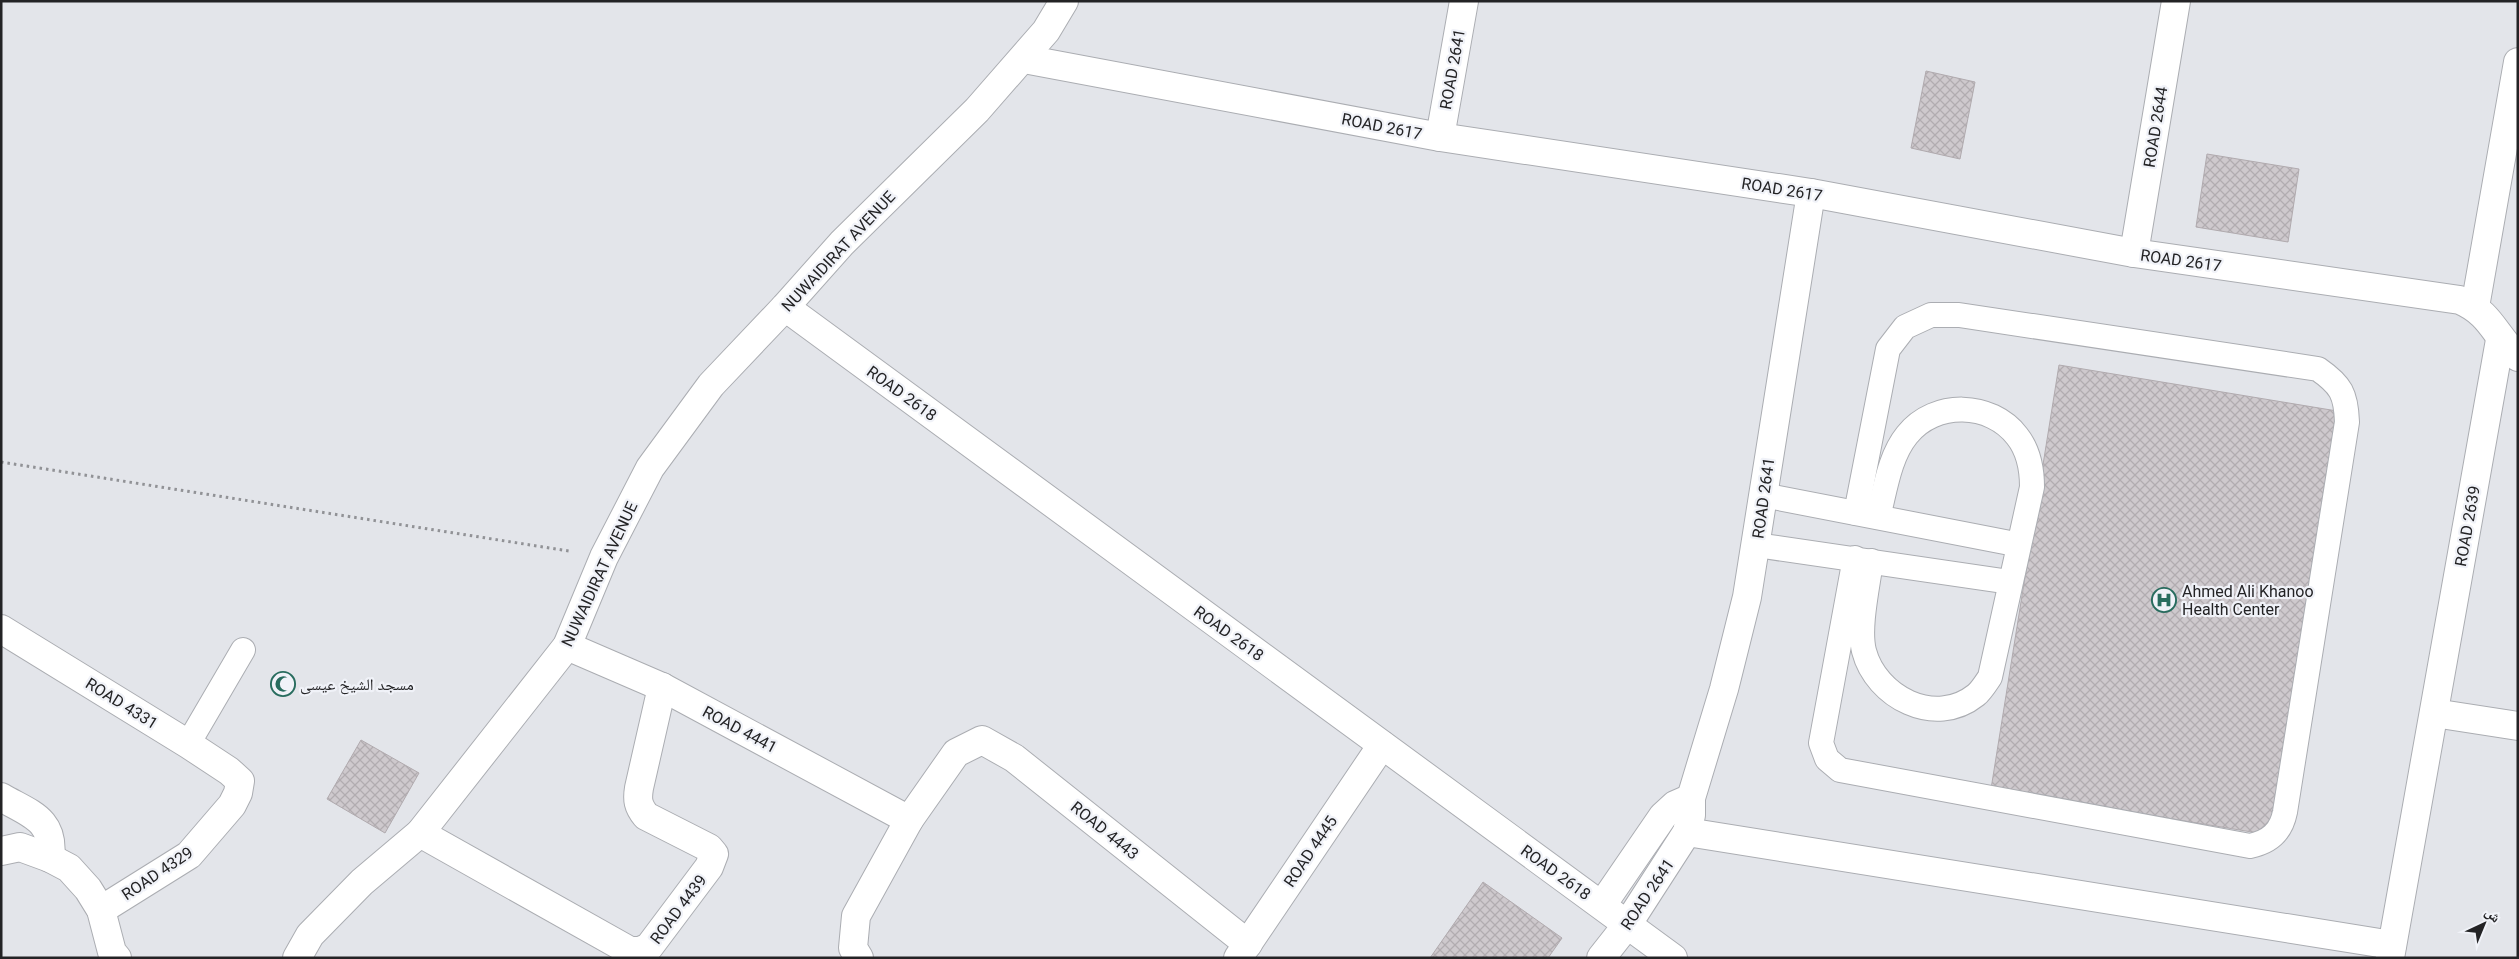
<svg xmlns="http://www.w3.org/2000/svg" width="2519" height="959" viewBox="0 0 2519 959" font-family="Roboto,'Noto Naskh Arabic',sans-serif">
<defs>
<pattern id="building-cross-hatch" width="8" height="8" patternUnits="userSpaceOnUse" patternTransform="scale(1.25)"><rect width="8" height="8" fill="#cec9cd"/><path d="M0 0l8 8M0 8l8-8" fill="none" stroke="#b1acb0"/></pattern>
</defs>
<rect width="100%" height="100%" fill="#e3e5ea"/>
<g fill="url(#building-cross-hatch)" stroke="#b0aaae">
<polygon points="1926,71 1975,82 1960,159 1911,148"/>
<polygon points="2207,154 2299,169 2288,242 2196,227"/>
<polygon points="2059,365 2337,411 2270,835 1991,789"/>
<polygon points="361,740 419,773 385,833 327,799"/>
<polygon points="1483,882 1562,938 1548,958 1430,958"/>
</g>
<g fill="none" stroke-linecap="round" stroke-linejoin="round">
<defs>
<g id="service">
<polyline points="1763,495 2010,543"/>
<polyline points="1756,545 2003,581"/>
<path d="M 1855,558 L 1821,743 L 1827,759 L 1840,770 L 2250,846 C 2270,842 2281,832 2285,812 L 2347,422 C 2346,394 2341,385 2318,369 L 1959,315 L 1931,315 L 1905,327 L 1888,349 L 1856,513"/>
<path d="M 1871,561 C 1868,585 1858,628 1864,651 C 1876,697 1935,728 1976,695 C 1981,691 1986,683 1990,677 L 2032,487 C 2032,469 2029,451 2017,436 C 1991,402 1935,400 1907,435 C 1889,457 1885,491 1878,517"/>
<polyline points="188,744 243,650"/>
</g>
<g id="minor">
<path d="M 1024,59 L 1440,137 L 1811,193 L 2134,253 L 2460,300 C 2492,314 2494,335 2518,357"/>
<polyline points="1440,137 1464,1"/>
<polyline points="2134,253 2176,1"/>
<polyline points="785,307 1673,958"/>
<polyline points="2475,307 2518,62"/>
<polyline points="1,629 188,744 229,771 240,781 238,793 232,805 189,855 101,910"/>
<polyline points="567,646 662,687 909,820"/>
<polyline points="2434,713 2518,726"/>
<path d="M 1,797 C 30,814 55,819 50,858"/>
<polyline points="1687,832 2392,945"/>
<path d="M 420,833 L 630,951 L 640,951 L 649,947 L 709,867 L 714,854 L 709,848 L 646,816 C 638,806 637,800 639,788 L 662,687"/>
<polyline points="1,851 20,847 50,858 69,868 88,889 101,910 112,952 117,958"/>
<polyline points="1602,905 1663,816 1675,805 1691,798"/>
<polyline points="859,958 853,948 856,916 909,820 956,753 982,740 1014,758 1248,944"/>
<polyline points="1238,958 1382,745"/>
<polyline points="1601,958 1627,925 1687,832 1691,815 1691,798 1724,689 1747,597 1811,193"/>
<polyline points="2390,958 2500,340"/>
</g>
<polyline id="tertiary" points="297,958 310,935 362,882 420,833 567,646 604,557 650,468 711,385 785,307 842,243 977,110 1046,31 1064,1"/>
</defs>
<use href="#service" stroke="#abadb2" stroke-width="26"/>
<use href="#minor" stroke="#abadb2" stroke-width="30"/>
<use href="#tertiary" stroke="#abadb2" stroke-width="30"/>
<polyline stroke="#919296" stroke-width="3" stroke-dasharray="2.5 4" stroke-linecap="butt" points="1,462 569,551"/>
<use href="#service" stroke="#fff" stroke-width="24"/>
<use href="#minor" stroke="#fff" stroke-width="28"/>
<use href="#tertiary" stroke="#fff" stroke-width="28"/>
</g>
<defs>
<symbol id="hospital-ring" viewBox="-11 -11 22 22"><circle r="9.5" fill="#f0f2f8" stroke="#286c5e" stroke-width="1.5"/><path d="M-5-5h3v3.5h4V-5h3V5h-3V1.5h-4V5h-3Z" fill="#286c5e"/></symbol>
<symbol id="mosque-ring" viewBox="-11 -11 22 22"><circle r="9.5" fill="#f0f2f8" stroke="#286c5e" stroke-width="1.5"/><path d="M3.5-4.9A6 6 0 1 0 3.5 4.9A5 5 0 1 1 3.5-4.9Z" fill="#286c5e"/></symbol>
</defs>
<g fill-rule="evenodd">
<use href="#hospital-ring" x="2150" y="586" width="28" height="28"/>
<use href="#mosque-ring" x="269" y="670" width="28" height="28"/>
</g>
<g text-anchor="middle" stroke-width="4.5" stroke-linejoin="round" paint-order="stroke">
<g font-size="16" fill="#232325" stroke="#f0f2f8">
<text transform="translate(1452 69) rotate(-80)" y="6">ROAD 2641</text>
<text transform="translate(1382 126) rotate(11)" y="6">ROAD 2617</text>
<text transform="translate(2155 127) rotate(-81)" y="6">ROAD 2644</text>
<text transform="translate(1782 189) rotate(9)" y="6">ROAD 2617</text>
<text transform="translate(838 251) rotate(-47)" y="6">NUWAIDIRAT AVENUE</text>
<text transform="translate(2181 260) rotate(8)" y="6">ROAD 2617</text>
<text transform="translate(902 393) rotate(36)" y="6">ROAD 2618</text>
<text transform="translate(1763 498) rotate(-82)" y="6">ROAD 2641</text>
<text transform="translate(2467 526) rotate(-80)" y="6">ROAD 2639</text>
<text transform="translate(599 574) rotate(-65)" y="6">NUWAIDIRAT AVENUE</text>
<text transform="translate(1229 633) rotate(36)" y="6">ROAD 2618</text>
<text transform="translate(122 703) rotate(32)" y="6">ROAD 4331</text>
<text transform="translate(740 729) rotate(28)" y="6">ROAD 4441</text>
<text transform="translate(1105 830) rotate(39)" y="6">ROAD 4443</text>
<text transform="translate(1310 851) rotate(-56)" y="6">ROAD 4445</text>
<text transform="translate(1556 872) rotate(36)" y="6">ROAD 2618</text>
<text transform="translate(157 873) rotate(-34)" y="6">ROAD 4329</text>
<text transform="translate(1647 894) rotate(-56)" y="6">ROAD 2641</text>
<text transform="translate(678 909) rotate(-53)" y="6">ROAD 4439</text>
</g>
<g font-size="16" fill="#232325" stroke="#f0f2f8" text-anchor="start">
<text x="2182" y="597">Ahmed Ali Khanoo<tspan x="2182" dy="18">Health Center</tspan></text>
<text x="300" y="690">مسجد الشيخ عيسى</text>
</g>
</g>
<rect width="2519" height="959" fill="none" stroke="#232325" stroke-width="5"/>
<g transform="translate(2484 924) rotate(44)" stroke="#f0f2f8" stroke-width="4" paint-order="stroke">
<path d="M0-4L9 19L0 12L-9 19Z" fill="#232325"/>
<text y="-8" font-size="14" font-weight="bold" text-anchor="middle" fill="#232325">ش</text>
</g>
</svg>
